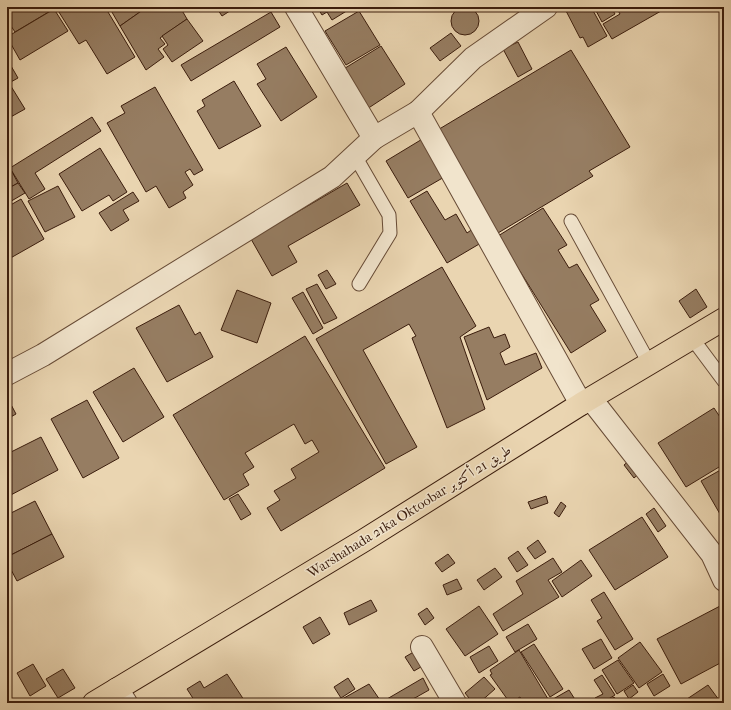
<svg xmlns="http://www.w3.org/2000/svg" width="731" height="710" viewBox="0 0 731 710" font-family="'IM FELL French Canon',Amiri,serif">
<rect width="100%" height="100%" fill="#ead5b1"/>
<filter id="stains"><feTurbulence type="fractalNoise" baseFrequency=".005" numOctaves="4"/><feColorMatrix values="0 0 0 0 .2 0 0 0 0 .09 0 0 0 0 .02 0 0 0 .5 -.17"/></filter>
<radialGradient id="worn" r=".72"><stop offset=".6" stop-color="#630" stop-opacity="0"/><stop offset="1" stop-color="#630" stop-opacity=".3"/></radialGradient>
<g fill="#967d62" stroke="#3b1d0d">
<circle cx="465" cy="21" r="14"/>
<polygon points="7,7 57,7 15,32 7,20"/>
<polygon points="61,7 105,7 135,57 107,74 86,40 79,44 57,9"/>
<polygon points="109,7 147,7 120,26"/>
<polygon points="147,7 180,7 187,19 160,38 165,44 158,49 164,57 146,70 120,26"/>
<polygon points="216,7 236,7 222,16"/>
<polygon points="317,7 353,7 332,20 327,12 322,15"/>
<polygon points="564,7 591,7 607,36 588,47 583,37 580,38"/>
<polygon points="594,7 611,7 615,14 602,22"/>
<polygon points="616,7 668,7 612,39 603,24 620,14"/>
<polygon points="54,9 68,31 20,60 7,37"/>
<polygon points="359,11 380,45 346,65 325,31"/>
<polygon points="271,12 280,27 191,81 181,65"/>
<polygon points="187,19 203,41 172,62 163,49 168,45 162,36"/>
<polygon points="451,33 461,46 440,61 430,48"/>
<polygon points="518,42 532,69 518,77 503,49"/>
<polygon points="381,46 405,84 367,109 342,70"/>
<polygon points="286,47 317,97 281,121 257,84 266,79 257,64"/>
<polygon points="571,50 630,147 589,171 593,176 498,233 436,131"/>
<polygon points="7,59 18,78 9,83 25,109 7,119"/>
<polygon points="234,81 261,126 219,149 197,111 205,106 202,100"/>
<polygon points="155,87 203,170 194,175 190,169 185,172 193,185 183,192 186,198 169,208 156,186 146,192 107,123 125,113 121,106"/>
<polygon points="92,117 101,131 35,173 45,189 29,199 10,168"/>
<polygon points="424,138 446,176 408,198 386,161"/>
<polygon points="100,148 127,192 113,201 109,195 82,211 59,174"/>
<polygon points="7,156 11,162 7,164"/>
<polygon points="10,168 18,183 7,189 7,170"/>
<polygon points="18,183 25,193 8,203 7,189"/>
<polygon points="347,183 360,205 288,246 297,262 272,276 251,239"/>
<polygon points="58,186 75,217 45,232 28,201"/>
<polygon points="427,191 445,220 456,214 467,233 477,226 486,240 447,263 410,201"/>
<polygon points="133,192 139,201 123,210 129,220 111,231 99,213"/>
<polygon points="21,199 44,239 7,260 7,207"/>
<polygon points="543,208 567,245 558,250 569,268 577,264 599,300 590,305 606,331 571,353 498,236"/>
<polygon points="442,267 476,326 460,337 485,409 447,428 412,338 416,336 409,324 363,350 417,447 386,464 316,339"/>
<polygon points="327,270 336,284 326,289 318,275"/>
<polygon points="317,284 337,318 324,324 306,289"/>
<polygon points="696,289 707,307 690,318 679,301"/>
<polygon points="237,290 271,303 257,343 221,330"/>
<polygon points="303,292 323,328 313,334 292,298"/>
<polygon points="179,305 195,335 200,332 213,357 167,382 136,328"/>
<polygon points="489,327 494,338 505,334 510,347 500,353 505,365 536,353 542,368 487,400 464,337"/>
<polygon points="305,336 385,468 281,531 267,508 280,500 274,491 296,478 291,469 319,452 312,440 305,444 294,424 245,453 254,467 243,474 249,485 224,500 173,415"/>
<polygon points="134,368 164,417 123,442 93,392"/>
<polygon points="7,397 16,414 7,419"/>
<polygon points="87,400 119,458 83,478 51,419"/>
<polygon points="714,408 724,423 724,464 686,487 658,443"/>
<polygon points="41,437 58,470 7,497 7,454"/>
<polygon points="631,459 641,472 634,478 624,465"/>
<polygon points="724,468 724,521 701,481"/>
<polygon points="238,494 251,514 241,520 229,499"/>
<polygon points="546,496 548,503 531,509 528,502"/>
<polygon points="35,501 52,534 7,557 7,515"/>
<polygon points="561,502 566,506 559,517 554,513"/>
<polygon points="654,508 666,526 658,532 646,514"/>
<polygon points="642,517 668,557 615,590 589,550"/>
<polygon points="52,534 64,557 17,581 7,562 7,557"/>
<polygon points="538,540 546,552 535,559 527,548"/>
<polygon points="518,551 528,565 517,572 508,558"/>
<polygon points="448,554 455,563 442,572 435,563"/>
<polygon points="553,558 562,572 548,580 559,597 503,631 493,614 523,594 516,581"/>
<polygon points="581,560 592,576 562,597 552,581"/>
<polygon points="495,568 502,577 484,590 477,580"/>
<polygon points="457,579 462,589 447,595 443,585"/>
<polygon points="604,592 633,639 615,650 597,621 602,618 591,600"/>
<polygon points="371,600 377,611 349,625 344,613"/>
<polygon points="722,605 724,609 724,661 681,684 657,639"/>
<polygon points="479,606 498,634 465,656 446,629"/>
<polygon points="427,608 434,618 425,625 418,614"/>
<polygon points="320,617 330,634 313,644 303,627"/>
<polygon points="528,624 537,639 515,652 506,637"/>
<polygon points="601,639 612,658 594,669 582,649"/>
<polygon points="640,642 662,672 639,688 618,658"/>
<polygon points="534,644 563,689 550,697 521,652"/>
<polygon points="489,646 498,661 479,673 470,657"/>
<polygon points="417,650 426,664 414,671 405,657"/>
<polygon points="519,650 548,699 541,703 524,703 520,697 510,703 490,675 492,674 490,670"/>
<polygon points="618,660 634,683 617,694 602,670"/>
<polygon points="33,664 46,686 30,696 17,673"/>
<polygon points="63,669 75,688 58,698 46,679"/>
<polygon points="227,674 244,700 239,703 196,703 187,689 200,681 204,688"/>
<polygon points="663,674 670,686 654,696 647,684"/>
<polygon points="602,675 615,695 602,703 598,703 595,698 603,694 594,680"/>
<polygon points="484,677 495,689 479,703 473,703 465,693"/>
<polygon points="348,678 355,689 341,698 334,687"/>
<polygon points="423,678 429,690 406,703 389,703 387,699"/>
<polygon points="369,684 382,703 335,703"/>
<polygon points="633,685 638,692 629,699 624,691"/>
<polygon points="708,685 719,700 715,703 681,703"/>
<polygon points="569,690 576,701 573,703 548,702"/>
<polygon points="614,697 619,703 605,703"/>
<polygon points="415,698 418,703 408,703"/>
</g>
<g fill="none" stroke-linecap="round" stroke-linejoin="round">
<defs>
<g id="service">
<polyline points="355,156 389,215 390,233 359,284"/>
<polyline points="571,221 649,363"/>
<polyline points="692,338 724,381"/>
</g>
<g id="minor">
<polyline points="296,7 374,138"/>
<polyline points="418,112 581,404"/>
<polyline points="7,374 43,355 332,177 374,138 418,112 473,58 546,7"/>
<polyline points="591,399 712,554 724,580"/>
<polyline points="422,647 455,703"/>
<polyline points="117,689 126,703"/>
</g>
<polyline id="primary" points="94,703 363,541 581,404 724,319"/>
</defs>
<use href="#service" stroke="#674b36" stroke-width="15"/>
<use href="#minor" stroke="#674b36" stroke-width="24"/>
<use href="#primary" stroke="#3b1d0d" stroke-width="24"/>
<use href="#service" stroke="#f1e4cc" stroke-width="13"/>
<use href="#minor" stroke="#f1e4cc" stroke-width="22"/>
<use href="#primary" stroke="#ead5b1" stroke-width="22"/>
</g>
<g text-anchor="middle" stroke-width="3" stroke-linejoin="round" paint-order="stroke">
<g font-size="14" fill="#3b1d0d" stroke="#f1e4cc">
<text transform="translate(409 511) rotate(-32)" y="5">Warshahada 21ka Oktoobar طريق 21 أكتوبر</text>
</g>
</g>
<rect width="731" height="710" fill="none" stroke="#ead5b1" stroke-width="24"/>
<rect x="8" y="8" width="715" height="694" fill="none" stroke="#3b1d0d" stroke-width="2"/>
<rect x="12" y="12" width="707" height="686" fill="none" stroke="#3b1d0d"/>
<rect width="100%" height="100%" filter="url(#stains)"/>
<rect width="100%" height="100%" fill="url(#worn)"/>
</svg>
